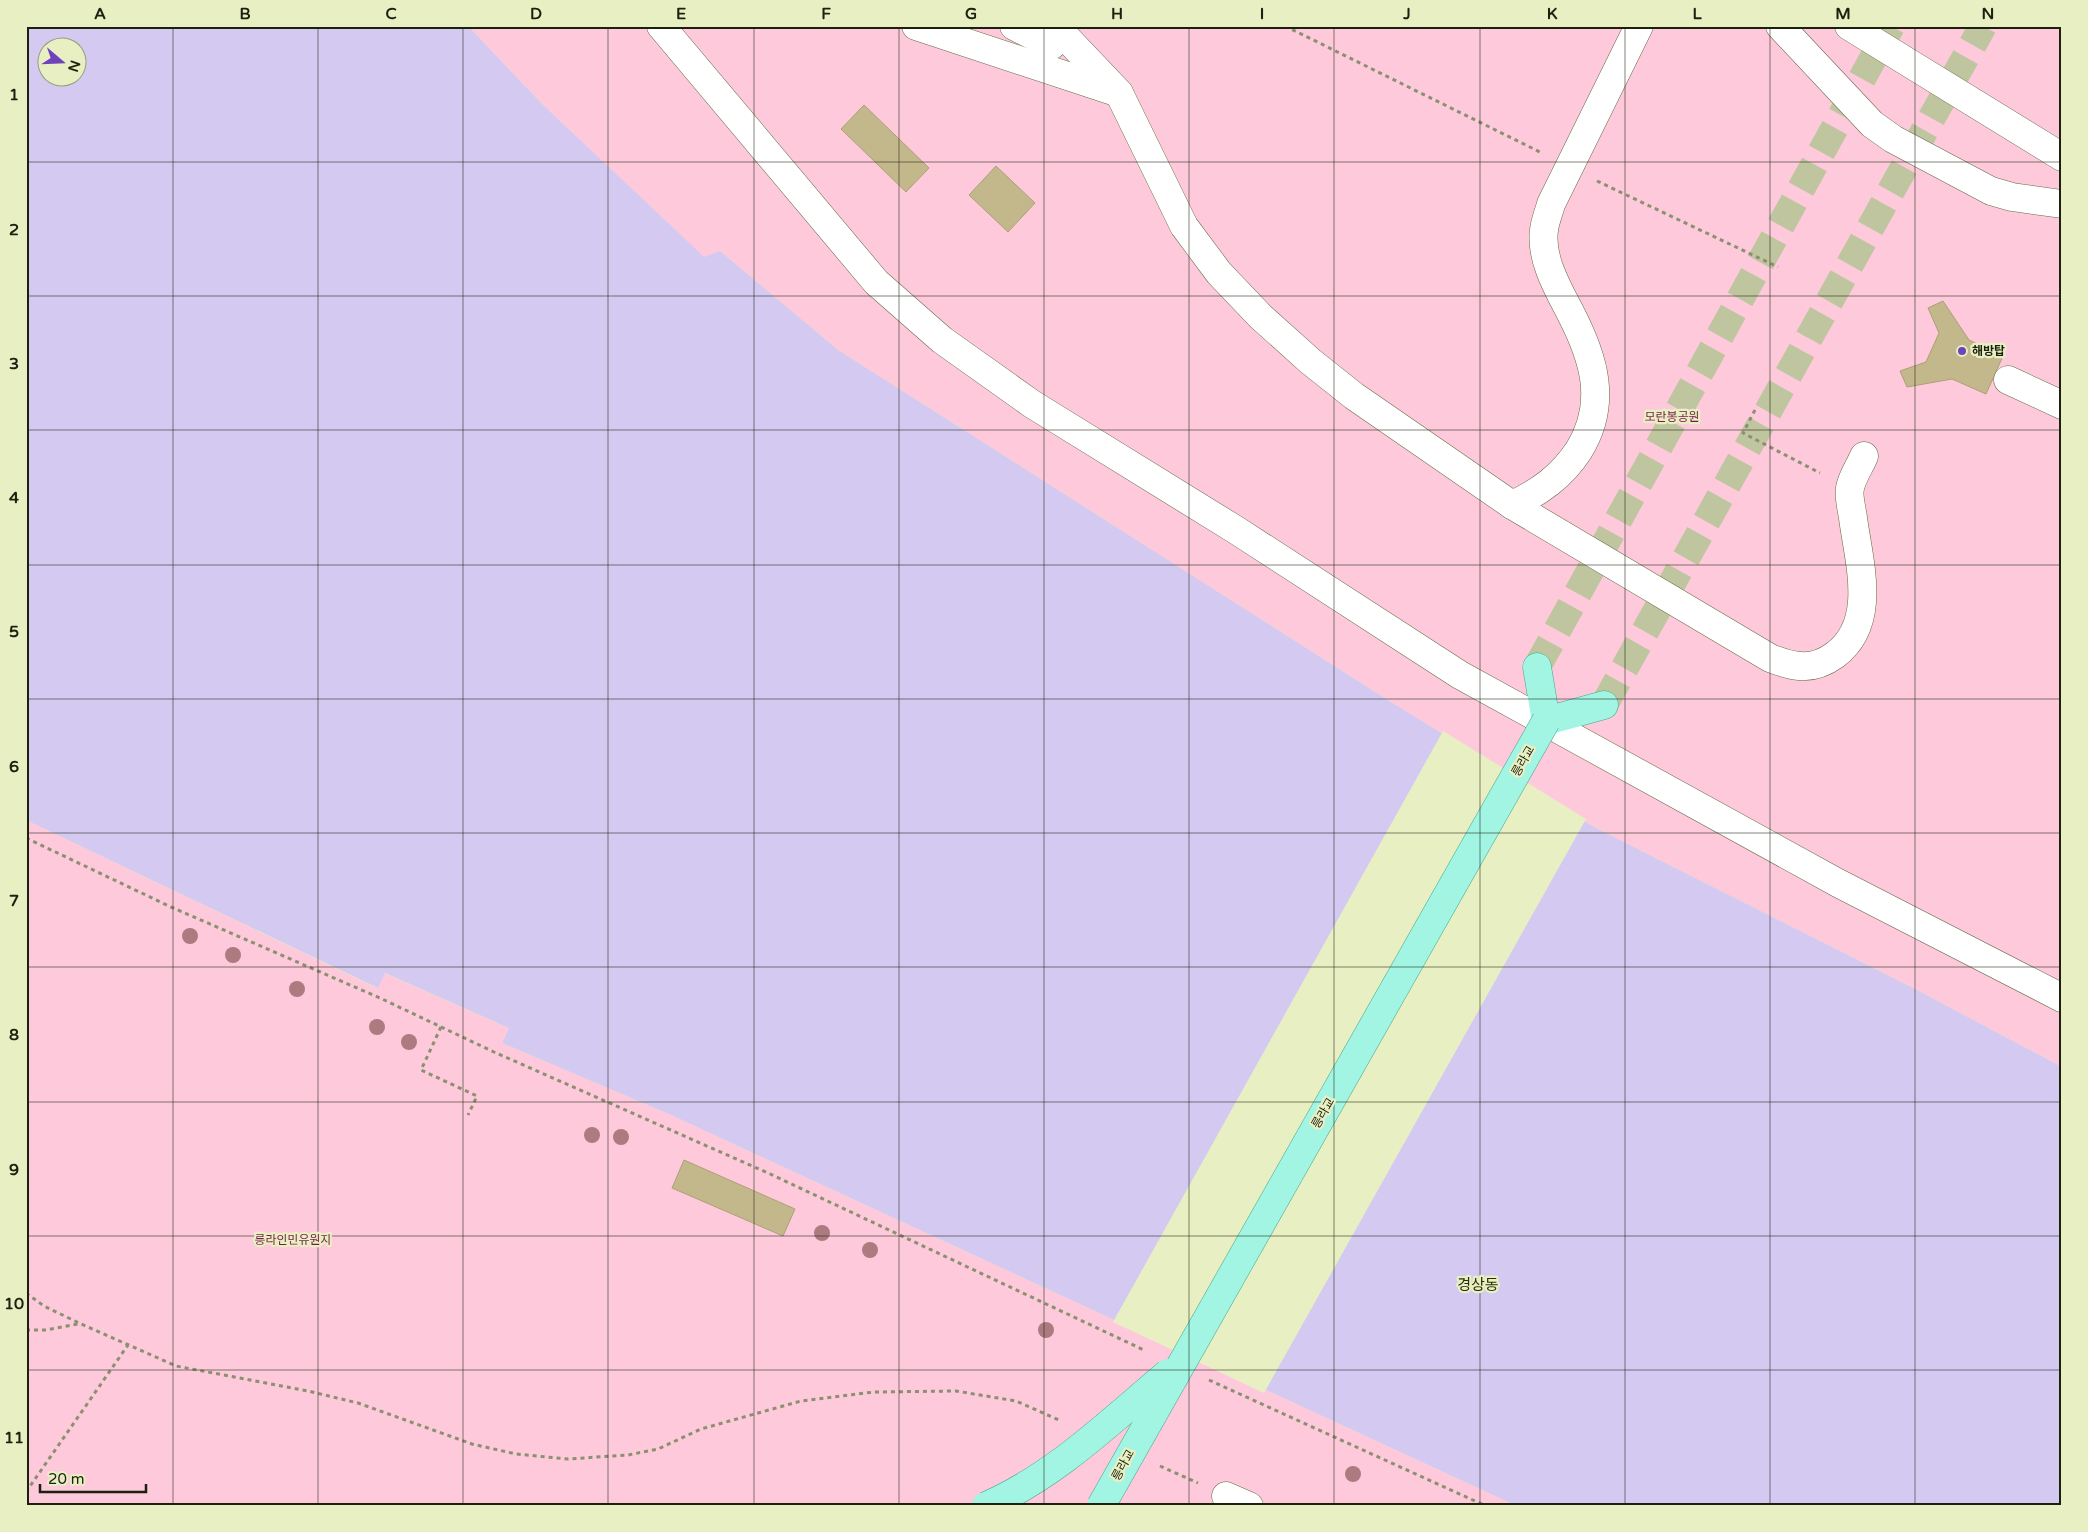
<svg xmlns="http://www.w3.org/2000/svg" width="2088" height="1532" viewBox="0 0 2088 1532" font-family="'Varela Round','Noto Sans KR',sans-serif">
<rect width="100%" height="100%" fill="#e8f0c3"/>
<g fill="#fdc9db">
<polygon points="468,26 2062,26 2062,1067 1915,989 1594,827 1383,697 838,350 720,251 704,258 542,104"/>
<polygon points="26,820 377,988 384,973 509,1028 502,1043 669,1114 1517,1506 26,1506"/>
</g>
<path fill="#d3c9f1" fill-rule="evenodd" d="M 26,26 L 468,26 L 542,104 L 704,257 L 720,251 L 838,350 L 1383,697 L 1594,827 L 1915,989 L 2062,1067 L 2062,1506 L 1517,1506 L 669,1114 L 502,1043 L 509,1028 L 385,973 L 378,988 L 26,820 ZM 48,48 L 78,48 L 78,78 L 48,78 Z"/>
<polygon fill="#e8f0c3" points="1443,731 1586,819 1264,1393 1113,1322"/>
<g fill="#c3b88c" stroke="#aca176">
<polygon points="864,105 929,168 906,192 841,129"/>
<polygon points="996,166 1035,203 1008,232 969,195"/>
<polygon points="1943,301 1969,340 2003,356 1986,394 1952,379 1907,387 1900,371 1926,362 1939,333 1928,308"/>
<polygon points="684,1160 795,1209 783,1236 672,1188"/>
</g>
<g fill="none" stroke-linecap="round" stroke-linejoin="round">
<g stroke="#bfc69f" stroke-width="28" stroke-dasharray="28 14" stroke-linecap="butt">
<polyline points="1537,667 1891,26"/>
<polyline points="1604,705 1983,26"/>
</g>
<defs>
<g id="minor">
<polyline points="661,26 876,282 942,340 1032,404 1236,530 1460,675 1838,883 2062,998"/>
<polyline points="916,26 1119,93"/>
<polyline points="1014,26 1052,45 1061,26"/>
<polyline points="1780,26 1872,124 1893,139 1991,191 2012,197 2062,204"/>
<polyline points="1849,26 2062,157"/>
<path d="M 1059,30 L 1119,93 L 1184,226 L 1219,273 L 1260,316 L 1310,361 L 1354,396 L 1512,505 L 1770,658 C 1795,668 1813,671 1835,655 C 1878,623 1859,563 1853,518 C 1852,509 1848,496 1850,488 C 1852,477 1860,466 1864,456"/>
<polyline points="2008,380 2062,405"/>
<path d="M 1512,505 C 1540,492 1562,476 1579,450 C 1608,403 1594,358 1570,312 C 1558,289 1540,258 1544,230 C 1545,221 1549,212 1551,204 L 1639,26"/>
<polyline points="1226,1496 1249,1506"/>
</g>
<polyline id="major" points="1537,667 1546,721 1604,705"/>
</defs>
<use href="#minor" stroke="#656b42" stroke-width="29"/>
<use href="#major" stroke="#4aa68c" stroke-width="29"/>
<g stroke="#8b9070" stroke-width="3" stroke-dasharray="4 4" stroke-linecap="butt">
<polyline points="1285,26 1540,152"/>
<polyline points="1597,181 1778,267"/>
<polyline points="1755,410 1743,433 1820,473"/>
<polyline points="26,838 171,907 380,998 494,1052 768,1173 1146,1351"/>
<polyline points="441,1027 421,1070 477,1096 468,1115"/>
<polyline points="26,1293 44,1306 79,1323 176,1366 308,1391 358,1403 472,1444 516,1454 568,1459 628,1455 658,1449 701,1429 801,1401 874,1392 956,1391 1016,1401 1061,1421"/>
<polyline points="26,1330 46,1330 78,1324"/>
<polyline points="1209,1380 1486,1506"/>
<polyline points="1160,1466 1198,1483"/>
<polyline points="26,1492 128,1345"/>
</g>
<use href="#minor" stroke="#fff" stroke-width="28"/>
<use href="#major" stroke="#a1f5e2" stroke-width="28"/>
<defs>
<g id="major-bridge">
<path d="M 986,1506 C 1055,1476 1111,1421 1168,1373"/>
<polyline points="1101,1506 1546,721"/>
</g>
</defs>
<use href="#major-bridge" stroke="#4aa68c" stroke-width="29" stroke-linecap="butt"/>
<use href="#major-bridge" stroke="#a1f5e2" stroke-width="28"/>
</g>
<g fill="#ab7b80">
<circle cx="190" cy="936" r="8"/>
<circle cx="233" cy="955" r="8"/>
<circle cx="297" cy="989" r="8"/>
<circle cx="377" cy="1027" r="8"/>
<circle cx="409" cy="1042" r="8"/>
<circle cx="592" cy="1135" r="8"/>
<circle cx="621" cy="1137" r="8"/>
<circle cx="822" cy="1233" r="8"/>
<circle cx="870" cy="1250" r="8"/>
<circle cx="1046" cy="1330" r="8"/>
<circle cx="1353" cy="1474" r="8"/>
</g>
<path fill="none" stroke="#1d200f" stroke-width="1" stroke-opacity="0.55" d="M 173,26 L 173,1506M 318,26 L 318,1506M 463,26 L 463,1506M 608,26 L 608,1506M 754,26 L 754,1506M 899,26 L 899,1506M 1044,26 L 1044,1506M 1189,26 L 1189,1506M 1334,26 L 1334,1506M 1480,26 L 1480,1506M 1625,26 L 1625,1506M 1770,26 L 1770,1506M 1915,26 L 1915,1506M 26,162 L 2062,162M 26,296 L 2062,296M 26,430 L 2062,430M 26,565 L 2062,565M 26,699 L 2062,699M 26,833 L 2062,833M 26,967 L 2062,967M 26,1102 L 2062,1102M 26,1236 L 2062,1236M 26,1370 L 2062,1370"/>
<circle fill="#6d42ba" stroke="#e8f0c3" stroke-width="2" cx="1962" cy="351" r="5"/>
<g text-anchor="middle" stroke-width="4.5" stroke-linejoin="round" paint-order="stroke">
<g font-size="12" font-weight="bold" fill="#1d200f" stroke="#e8f0c3" text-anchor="start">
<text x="1972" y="355">해방탑</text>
</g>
<g font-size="12" fill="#791b49" stroke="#e8f0c3">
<text x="1672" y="421">모란봉공원</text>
<text x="293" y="1244">릉라인민유원지</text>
</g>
<g font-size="12" fill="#1d200f" stroke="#e8f0c3">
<text transform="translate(1523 761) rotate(-60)" y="4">릉라교</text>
<text transform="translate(1323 1113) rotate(-60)" y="4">릉라교</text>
<text transform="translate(1123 1465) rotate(-61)" y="4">릉라교</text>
</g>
<g font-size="15" fill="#2b2f06" stroke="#e8f0c3">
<text x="1478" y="1290">경상동</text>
</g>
</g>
<rect width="2088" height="1532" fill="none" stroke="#e8f0c3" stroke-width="55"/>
<g transform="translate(62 62) rotate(109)"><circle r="24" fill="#e8f0c3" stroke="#979d7b"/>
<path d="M0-4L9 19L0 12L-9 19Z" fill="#6d42ba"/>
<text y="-8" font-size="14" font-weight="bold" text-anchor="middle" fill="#1d200f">N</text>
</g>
<path d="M40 1484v8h106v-8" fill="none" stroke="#1d200f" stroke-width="2.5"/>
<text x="48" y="1484" font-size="15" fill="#1d200f" stroke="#e8f0c3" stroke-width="4" paint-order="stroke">20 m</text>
<rect x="28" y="28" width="2032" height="1476" fill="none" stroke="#1d200f" stroke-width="2"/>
<g font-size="16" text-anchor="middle" font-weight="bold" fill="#1d200f">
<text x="100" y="19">A</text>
<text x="245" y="19">B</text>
<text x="391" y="19">C</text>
<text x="536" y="19">D</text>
<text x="681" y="19">E</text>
<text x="826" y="19">F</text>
<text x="971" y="19">G</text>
<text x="1117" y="19">H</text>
<text x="1262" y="19">I</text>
<text x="1407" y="19">J</text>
<text x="1552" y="19">K</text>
<text x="1697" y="19">L</text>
<text x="1843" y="19">M</text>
<text x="1988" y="19">N</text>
<text x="14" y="100">1</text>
<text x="14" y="235">2</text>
<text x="14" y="369">3</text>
<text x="14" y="503">4</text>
<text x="14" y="637">5</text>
<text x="14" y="772">6</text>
<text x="14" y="906">7</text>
<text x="14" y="1040">8</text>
<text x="14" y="1175">9</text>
<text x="14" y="1309">10</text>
<text x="14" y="1443">11</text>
</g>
</svg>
